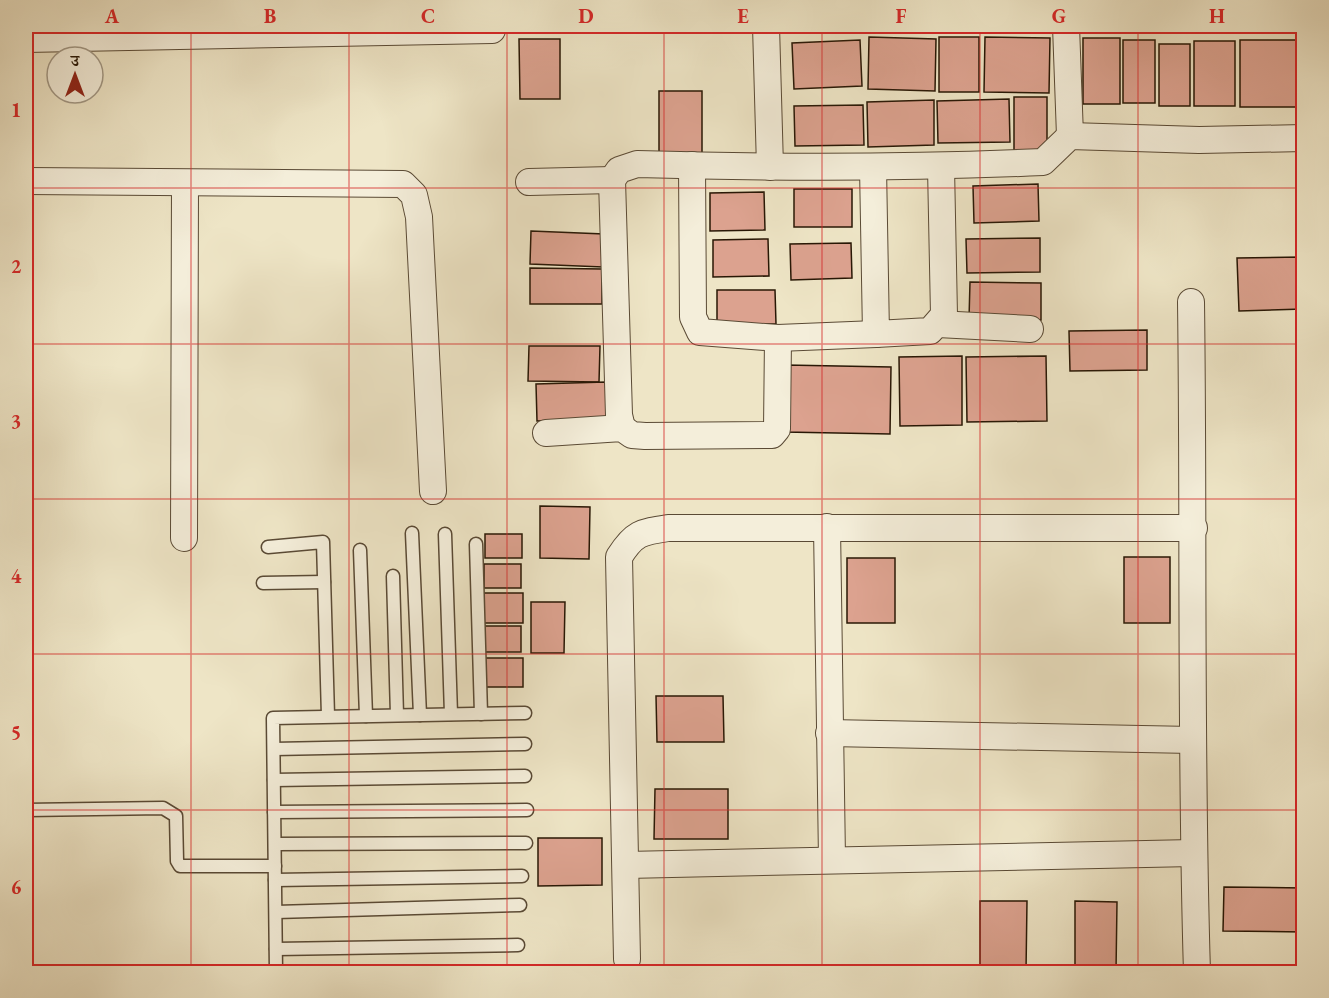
<svg xmlns="http://www.w3.org/2000/svg" width="1329" height="998" viewBox="0 0 1329 998" font-family="'EB Garamond','Noto Serif Devanagari',serif">
<rect width="100%" height="100%" fill="#eee5c6"/>
<filter id="stains"><feTurbulence type="fractalNoise" baseFrequency=".00333" numOctaves="4"/><feColorMatrix values="0 0 0 0 .2 0 0 0 0 .09 0 0 0 0 .02 0 0 0 .5 -.17"/></filter>
<radialGradient id="worn" r=".72"><stop offset=".6" stop-color="#630" stop-opacity="0"/><stop offset="1" stop-color="#630" stop-opacity=".3"/></radialGradient>
<g fill="#dca28f" stroke="#281705" stroke-width="1.5">
<polygon points="869,37 936,39 935,91 868,89"/>
<rect x="939" y="37" width="40" height="55"/>
<polygon points="985,37 1050,38 1049,93 984,92"/>
<rect x="1083" y="38" width="37" height="66"/>
<polygon points="519,39 560,39 560,99 520,99"/>
<polygon points="860,40 862,86 794,89 792,43"/>
<rect x="1123" y="40" width="32" height="63"/>
<rect x="1240" y="40" width="64" height="67"/>
<rect x="1194" y="41" width="41" height="65"/>
<rect x="1159" y="44" width="31" height="62"/>
<rect x="659" y="91" width="43" height="65"/>
<polygon points="1014,97 1047,97 1047,151 1014,152"/>
<polygon points="1009,99 1010,142 938,143 937,101"/>
<polygon points="934,100 934,145 868,147 867,102"/>
<polygon points="863,105 864,145 795,146 794,106"/>
<polygon points="1038,184 1039,221 974,223 973,186"/>
<rect x="794" y="189" width="58" height="38"/>
<polygon points="764,192 765,230 710,231 710,193"/>
<polygon points="531,231 604,234 603,267 530,264"/>
<polygon points="1040,238 1040,272 967,273 966,239"/>
<polygon points="768,239 769,276 713,277 713,240"/>
<polygon points="851,243 852,278 791,280 790,244"/>
<polygon points="1302,257 1303,309 1239,311 1237,258"/>
<polygon points="530,268 602,269 602,304 530,304"/>
<polygon points="970,282 1041,283 1041,320 969,319"/>
<polygon points="717,290 775,290 776,324 717,324"/>
<polygon points="1147,330 1147,370 1070,371 1069,331"/>
<polygon points="529,346 600,346 599,382 528,381"/>
<polygon points="962,356 962,425 900,426 899,357"/>
<polygon points="1046,356 1047,421 967,422 966,357"/>
<polygon points="785,365 891,367 890,434 784,432"/>
<polygon points="606,382 606,419 537,421 536,384"/>
<polygon points="540,506 590,507 589,559 540,558"/>
<rect x="485" y="534" width="37" height="24"/>
<rect x="1124" y="557" width="46" height="66"/>
<rect x="847" y="558" width="48" height="65"/>
<rect x="484" y="564" width="37" height="24"/>
<rect x="484" y="593" width="39" height="30"/>
<polygon points="531,602 565,602 564,653 531,653"/>
<rect x="484" y="626" width="37" height="26"/>
<rect x="485" y="658" width="38" height="29"/>
<polygon points="656,696 723,696 724,742 657,742"/>
<polygon points="655,789 728,789 728,839 654,839"/>
<polygon points="538,838 602,838 602,885 538,886"/>
<polygon points="1224,887 1304,888 1304,932 1223,931"/>
<polygon points="980,901 1027,901 1026,972 980,972"/>
<polygon points="1075,901 1117,902 1116,972 1075,972"/>
</g>
<g fill="none" stroke-linecap="round" stroke-linejoin="round">
<defs>
<g id="lane">
<polyline points="412,533 420,715"/>
<polyline points="445,534 451,714"/>
<polyline points="476,544 481,714"/>
<polyline points="268,547 323,542 328,716"/>
<polyline points="360,550 366,716"/>
<polyline points="393,576 397,715"/>
<polyline points="263,583 324,582"/>
<polyline points="274,749 525,744"/>
<polyline points="274,780 525,776"/>
<polyline points="26,810 163,808 176,816 177,861 180,866 275,866"/>
<polyline points="274,812 527,810"/>
<polyline points="275,844 526,843"/>
<polyline points="275,880 522,876"/>
<polyline points="276,912 520,905"/>
<polyline points="276,949 518,945"/>
<polyline points="276,972 273,718 525,713"/>
</g>
<g id="street">
<polyline points="766,26 770,167"/>
<polyline points="1066,26 1070,136"/>
<polyline points="26,39 492,30"/>
<polyline points="692,165 693,317 700,332 778,338 876,334"/>
<polyline points="873,167 876,334 930,331 944,315 941,167"/>
<polyline points="26,181 403,184 414,195 419,217 433,491"/>
<polyline points="529,182 612,180"/>
<path d="M 1191,302 C 1194,526 1190,749 1197,972"/>
<polyline points="938,324 1030,329"/>
<path d="M 622,428 L 619,415 L 612,180 L 619,170 L 637,164 C 773,168 908,168 1043,162 L 1070,136 L 1199,140 L 1304,138"/>
<polyline points="546,433 622,428 632,435 645,436 772,435 777,429 778,338"/>
<polyline points="827,527 832,859"/>
<polyline points="184,538 185,183"/>
<polyline points="829,733 1192,740"/>
<polyline points="626,865 1193,853"/>
<path d="M 627,959 L 619,557 C 634,533 641,532 668,528 L 1194,528"/>
</g>
</defs>
<use href="#lane" stroke="#5a4a35" stroke-width="15"/>
<use href="#street" stroke="#5a4a35" stroke-width="28"/>
<use href="#lane" stroke="#f4eeda" stroke-width="12"/>
<use href="#street" stroke="#f4eeda" stroke-width="26"/>
</g>
<path fill="none" stroke="#d62828" stroke-width="1.5" stroke-opacity="0.55" d="M 191,26 L 191,972M 349,26 L 349,972M 507,26 L 507,972M 664,26 L 664,972M 822,26 L 822,972M 980,26 L 980,972M 1138,26 L 1138,972M 26,188 L 1304,188M 26,344 L 1304,344M 26,499 L 1304,499M 26,654 L 1304,654M 26,810 L 1304,810"/>
<rect width="1329" height="998" fill="none" stroke="#eee5c6" stroke-width="66"/>
<g transform="translate(75 75)"><circle r="28" fill="#f4eeda" stroke="#a29885" stroke-width="1.5"/>
<path d="M0-4.5L10 22L0 15L-10 22Z" fill="#8f2418"/>
<text y="-9" font-size="16" font-weight="bold" text-anchor="middle" fill="#281705">उ</text>
</g>
<rect x="33" y="33" width="1263" height="932" fill="none" stroke="#d62828" stroke-width="2"/>
<g font-size="20" text-anchor="middle" font-weight="bold" fill="#d62828">
<text x="112" y="23">A</text>
<text x="270" y="23">B</text>
<text x="428" y="23">C</text>
<text x="586" y="23">D</text>
<text x="743" y="23">E</text>
<text x="901" y="23">F</text>
<text x="1059" y="23">G</text>
<text x="1217" y="23">H</text>
<text x="16" y="117">1</text>
<text x="16" y="273">2</text>
<text x="16" y="428">3</text>
<text x="16" y="583">4</text>
<text x="16" y="739">5</text>
<text x="16" y="894">6</text>
</g>
<rect width="100%" height="100%" filter="url(#stains)"/>
<rect width="100%" height="100%" fill="url(#worn)"/>
</svg>
